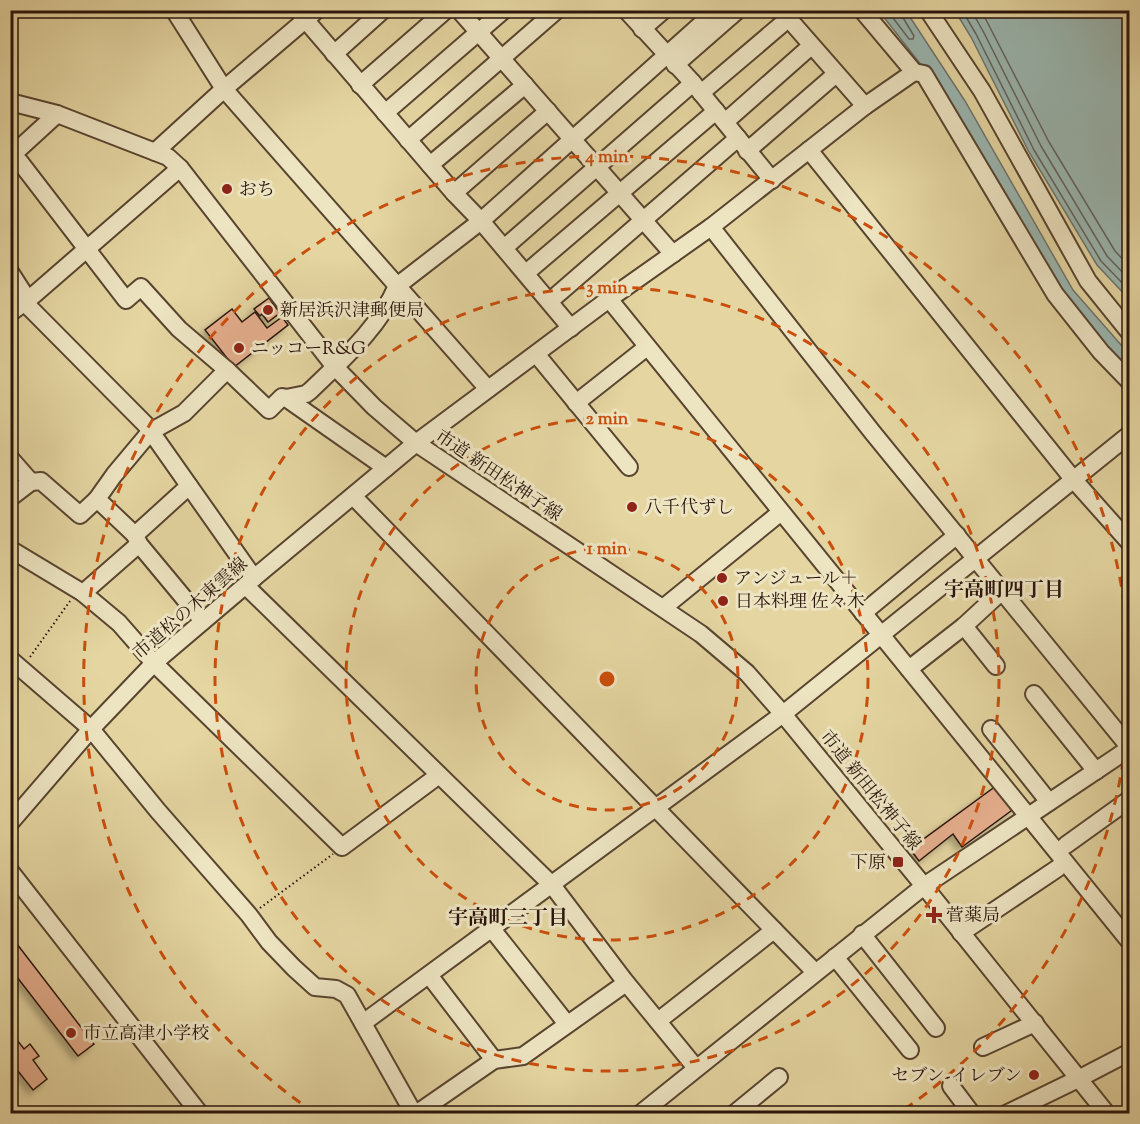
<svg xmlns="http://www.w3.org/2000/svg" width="1140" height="1124" viewBox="0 0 1140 1124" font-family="'Sorts Mill Goudy','Noto Serif JP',serif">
<defs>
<filter id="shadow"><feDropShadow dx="-4.5" dy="4.5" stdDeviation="3" flood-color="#0004"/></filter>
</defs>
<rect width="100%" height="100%" fill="#e4d5a1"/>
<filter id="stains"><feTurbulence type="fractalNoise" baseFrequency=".00333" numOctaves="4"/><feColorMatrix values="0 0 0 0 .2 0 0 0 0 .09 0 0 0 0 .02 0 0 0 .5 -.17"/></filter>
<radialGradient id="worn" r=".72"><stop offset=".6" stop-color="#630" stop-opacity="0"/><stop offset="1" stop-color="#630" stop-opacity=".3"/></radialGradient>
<g fill="#9ab6b0" stroke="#6d756e" stroke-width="1.5">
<polygon points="879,11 906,11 965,101 1073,290 1129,354 1129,375 1082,323 939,88"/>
<polygon points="955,11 1129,11 1129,299 1097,265 1029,152 971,37"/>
</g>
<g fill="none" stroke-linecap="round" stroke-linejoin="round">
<g stroke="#62645e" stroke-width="1.5">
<polyline points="887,10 909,39 913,39 914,36 902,16 901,10"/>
<polyline points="962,10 976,34 1034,150 1101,261 1130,291"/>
<polyline points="971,10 983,31 1041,146 1107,256 1130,280"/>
<polyline points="981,10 1049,142 1115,251 1130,267"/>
</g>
</g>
<g fill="#e4ad8c" stroke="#29130b" stroke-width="1.5" filter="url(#shadow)">
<polygon points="269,298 280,313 268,322 262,314 260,316 254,309"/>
<polygon points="232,309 242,322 255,312 267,328 282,317 288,325 234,367 205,330"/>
<polygon points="996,786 1015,808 962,847 953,834 919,861 910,849"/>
<polygon points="10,935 94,1044 78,1056 10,968"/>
<polygon points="10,1031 24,1049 30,1044 39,1056 33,1060 47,1079 33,1090 10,1061"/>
</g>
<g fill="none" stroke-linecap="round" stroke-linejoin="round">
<defs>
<g id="minor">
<polyline points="174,10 224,89 488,389"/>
<polyline points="297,10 454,193 481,221 571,328"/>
<polyline points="459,10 673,254"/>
<polyline points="626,10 693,83 772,180"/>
<polyline points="781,10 865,106"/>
<polyline points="862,10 914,72 924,74 1055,294 1101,352 1130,382"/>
<polyline points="928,10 982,91 1088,281 1130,333"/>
<polyline points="642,29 664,10"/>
<polyline points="334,54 383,10"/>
<polyline points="675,65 738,10"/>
<polyline points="360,85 446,10"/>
<polyline points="701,93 788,19"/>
<polyline points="10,102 57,114 168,157 180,168 335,367 374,407 416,443 701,634 747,673 783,714 924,886 1107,1114"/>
<polyline points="385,113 504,10"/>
<polyline points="725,122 811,46"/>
<polyline points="408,140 557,10"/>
<polyline points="809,150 1073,479 1130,543"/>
<polyline points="747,151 836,74"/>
<polyline points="155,152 224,89 317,10"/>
<polyline points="10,157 57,114"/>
<polyline points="10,159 20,162 126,300 141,287 179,329 227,370 269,410 282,397 286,398 386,468"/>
<polyline points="430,165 525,85"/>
<polyline points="454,193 548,111"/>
<polyline points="711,227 873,433 1130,748"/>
<polyline points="504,248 693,83"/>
<polyline points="10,272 28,300 28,306 147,426 254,578"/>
<polyline points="526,273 716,111"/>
<polyline points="609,299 1130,942"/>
<polyline points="550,301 738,138"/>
<polyline points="10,313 28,300 180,168"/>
<polyline points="537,355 629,467"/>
<path d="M 286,398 L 306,394 L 310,391 C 342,360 379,328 397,286 L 481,221 L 717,10"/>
<polyline points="576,403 647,347"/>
<polyline points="10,458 31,482 10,498"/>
<polyline points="31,482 41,481 80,515 97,499"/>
<polyline points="353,496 774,930"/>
<polyline points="135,535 97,499 114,475 150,432 184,413 227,370"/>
<polyline points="139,544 203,621"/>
<polyline points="10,549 83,593 119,623 154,663 342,847 439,775"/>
<polyline points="246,586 552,885 624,980 696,1068"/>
<polyline points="83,593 139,544 135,535 189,486"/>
<polyline points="663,608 781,512"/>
<polyline points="863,613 957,535"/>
<polyline points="964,626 996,666"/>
<polyline points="10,659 91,729 158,811 249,915 269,942 294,968 315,987 336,989 347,995 414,1114"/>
<polyline points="909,669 964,626 1003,590"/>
<polyline points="1034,694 1096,771"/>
<polyline points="991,729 1049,802"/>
<polyline points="10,823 91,729 154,663 254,578 416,443 609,299 711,227 865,106 914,72"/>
<polyline points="1066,845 1130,799"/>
<polyline points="10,871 200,1114"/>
<polyline points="492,929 567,1024"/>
<polyline points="961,933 1058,868"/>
<polyline points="862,934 936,1028"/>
<polyline points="835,957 910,1050"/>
<polyline points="429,975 494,1060"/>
<polyline points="658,1021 774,930 815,972"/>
<polyline points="363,1023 783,714 1130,434"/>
<polyline points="983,1047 1035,1023"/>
<polyline points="951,1086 972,1114"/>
<polyline points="416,1114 494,1060 523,1056 626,983"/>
<polyline points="640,1114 924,886 1130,748"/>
<polyline points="734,1114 779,1077"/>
<polyline points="1006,1114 1080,1078 1130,1052"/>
</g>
</defs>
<use href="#minor" stroke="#584430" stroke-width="20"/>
<g stroke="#29130b" stroke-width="2" stroke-dasharray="1.5 3" stroke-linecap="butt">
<polyline points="30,657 70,601"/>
<polyline points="260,908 333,854"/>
</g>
<use href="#minor" stroke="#ede4c2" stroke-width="16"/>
</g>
<g fill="none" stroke="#cb4e0c" stroke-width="3" stroke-dasharray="10 8">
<circle cx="607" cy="679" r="131"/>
<circle cx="607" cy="679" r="261"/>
<circle cx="607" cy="679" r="392"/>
<path d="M1129 706A523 523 0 0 1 899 1113M315 1113A523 523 0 1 1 1129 652"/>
</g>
<g fill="#8f2418" stroke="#ede4c2" stroke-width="2">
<circle cx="227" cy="189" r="6"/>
<circle cx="268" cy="310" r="6"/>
<circle cx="239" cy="348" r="6"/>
<circle cx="632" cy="507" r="6"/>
<circle cx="722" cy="578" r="6"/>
<circle cx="723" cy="601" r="6"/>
<rect x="892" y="856" width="12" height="12" rx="3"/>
<path d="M931 906h6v6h6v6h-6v6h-6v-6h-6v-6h6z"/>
<circle cx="71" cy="1033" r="6"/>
<circle cx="1034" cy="1075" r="6"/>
</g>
<g text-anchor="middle" stroke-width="6" stroke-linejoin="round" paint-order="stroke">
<g font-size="18" fill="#29130b" stroke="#ede4c2" text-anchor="start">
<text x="239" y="195">おち</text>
<text x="280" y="316">新居浜沢津郵便局</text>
<text x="251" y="354">ニッコーR&amp;G</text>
<text x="644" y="513">八千代ずし</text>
<text x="734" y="584">アンジュール＋</text>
<text x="735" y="607">日本料理 佐々木</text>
<text x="886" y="868" text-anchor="end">下原</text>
<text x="946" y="921">菅薬局</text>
<text x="83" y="1039">市立高津小学校</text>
<text x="1022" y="1081" text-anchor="end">セブン-イレブン</text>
</g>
<g font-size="18" fill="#29130b" stroke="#ede4c2">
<text transform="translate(499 475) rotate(34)" y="6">市道 新田松神子線</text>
<text transform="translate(190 608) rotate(-41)" y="6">市道松の木東雲線</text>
<text transform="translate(871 790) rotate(51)" y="6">市道 新田松神子線</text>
</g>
<g font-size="20" font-weight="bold" fill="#29130b" stroke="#ede4c2">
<text x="1004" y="596">宇高町四丁目</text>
<text x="508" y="924">宇高町三丁目</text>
</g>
</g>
<circle cx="607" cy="679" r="9" fill="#cb4e0c" stroke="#ede4c2" stroke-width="3"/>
<g font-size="18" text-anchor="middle" font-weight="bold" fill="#cb4e0c" stroke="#ede4c2" stroke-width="6" stroke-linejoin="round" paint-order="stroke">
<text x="607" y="162">4 min</text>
<text x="607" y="293">3 min</text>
<text x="607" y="424">2 min</text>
<text x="607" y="554">1 min</text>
</g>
<rect width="1140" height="1124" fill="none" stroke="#e4d5a1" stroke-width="36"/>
<rect x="12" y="12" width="1116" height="1100" fill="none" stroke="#29130b" stroke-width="3"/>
<rect x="18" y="18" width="1104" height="1088" fill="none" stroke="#29130b" stroke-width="1.5"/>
<rect width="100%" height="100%" filter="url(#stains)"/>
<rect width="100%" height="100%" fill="url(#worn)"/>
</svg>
